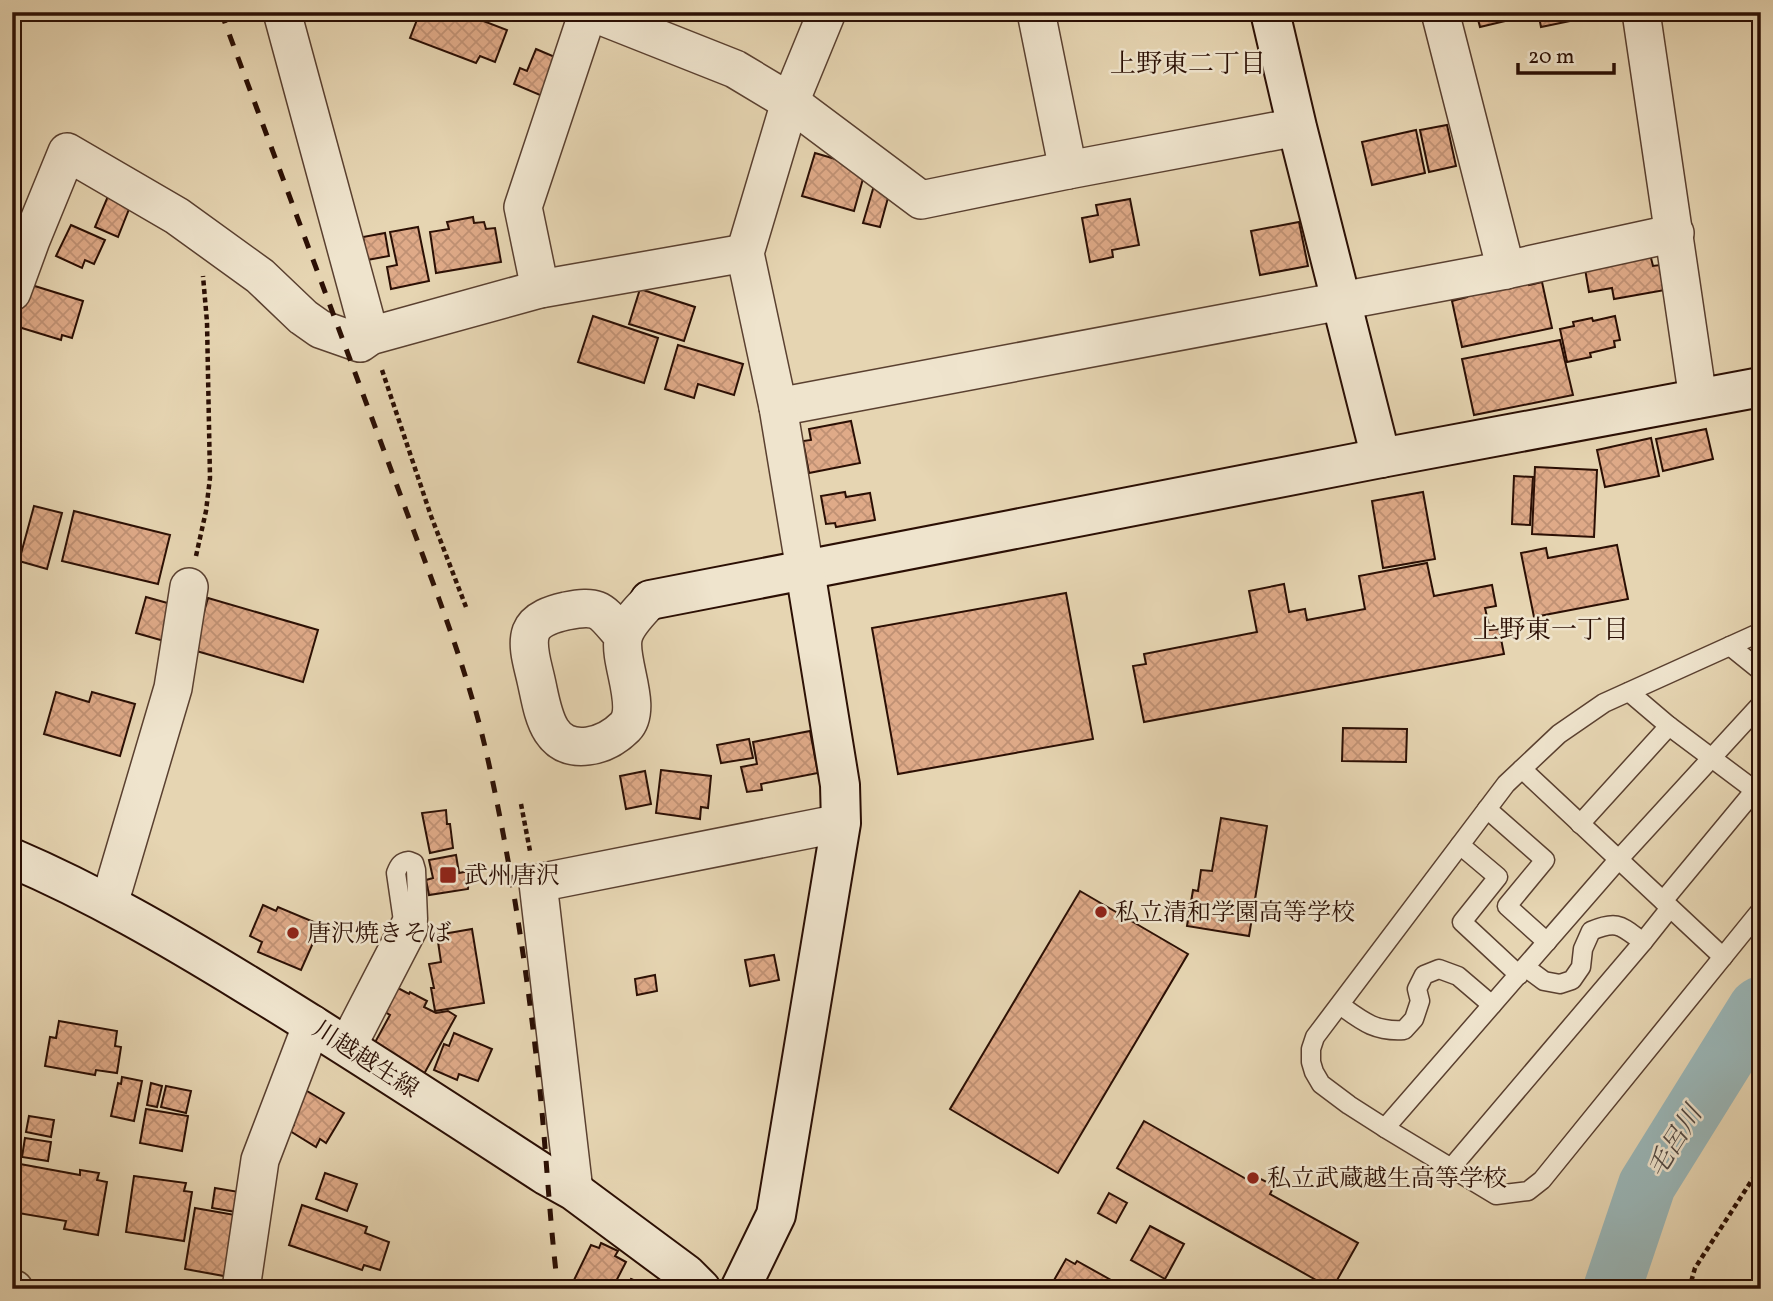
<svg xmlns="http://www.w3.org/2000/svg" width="1773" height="1301" viewBox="0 0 1773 1301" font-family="Vollkorn,'Noto Serif JP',serif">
<defs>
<pattern id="building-cross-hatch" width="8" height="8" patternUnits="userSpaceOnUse" patternTransform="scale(1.75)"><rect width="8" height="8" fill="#dfaa88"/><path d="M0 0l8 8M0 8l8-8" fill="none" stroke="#c09174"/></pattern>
</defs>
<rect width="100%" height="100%" fill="#e6d5b2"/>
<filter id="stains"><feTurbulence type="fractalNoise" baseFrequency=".00286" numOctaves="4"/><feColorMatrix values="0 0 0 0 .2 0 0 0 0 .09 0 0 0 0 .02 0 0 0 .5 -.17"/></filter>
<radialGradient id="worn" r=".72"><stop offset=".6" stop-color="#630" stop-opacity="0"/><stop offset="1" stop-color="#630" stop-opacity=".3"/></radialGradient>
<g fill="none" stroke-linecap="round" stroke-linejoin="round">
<polyline stroke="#9ab6b7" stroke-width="58" points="1612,1289 1647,1185 1757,1008 1761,1005"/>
</g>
<g fill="url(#building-cross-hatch)" stroke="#2b0f04" stroke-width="2">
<polygon points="420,12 460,12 507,30 495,62 480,56 476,63 410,38"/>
<polygon points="1476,12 1521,12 1522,17 1480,27"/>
<polygon points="1538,12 1573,12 1575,20 1541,27"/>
<polygon points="536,49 562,60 547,98 514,84 520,68 527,71"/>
<polygon points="1447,125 1456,166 1429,172 1420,130"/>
<polygon points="1416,130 1425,173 1372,185 1362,142"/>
<polygon points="815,153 866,168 854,211 802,196"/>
<polygon points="875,182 891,187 880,227 863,223"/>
<polygon points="111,189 133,199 118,237 95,227"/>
<polygon points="1130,199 1139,245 1112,250 1113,257 1090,262 1082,218 1098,215 1096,205"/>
<polygon points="473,217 474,223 484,222 486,229 495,228 501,262 436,273 430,232 449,229 447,222"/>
<polygon points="1299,222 1308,266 1260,275 1251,231"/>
<polygon points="71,225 105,240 94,264 85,260 82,268 56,256"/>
<polygon points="418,227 429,281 391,289 387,267 397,265 390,232"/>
<polygon points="385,233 389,256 367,260 363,237"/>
<polygon points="1650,254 1653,266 1660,265 1665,290 1614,299 1612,288 1589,292 1585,269"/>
<polygon points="1527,280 1529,285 1542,282 1552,328 1462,347 1452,301 1467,297 1466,293 1487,289 1487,293 1492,292 1491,288"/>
<polygon points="25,283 83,301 72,338 62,335 61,340 12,325"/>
<polygon points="640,289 695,307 684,341 629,324"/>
<polygon points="593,316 658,338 644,383 578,362"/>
<polygon points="1615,316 1620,340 1614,341 1615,347 1590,353 1591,357 1567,362 1560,329 1574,326 1573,322 1592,318 1593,321"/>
<polygon points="1560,340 1573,395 1474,415 1462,359"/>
<polygon points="678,345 743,364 734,395 698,384 694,398 665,389"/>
<polygon points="851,421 860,463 809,473 803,441 811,440 809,429"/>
<polygon points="1706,429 1713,459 1663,471 1656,439"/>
<polygon points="1651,438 1659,476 1605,487 1597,450"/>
<polygon points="1535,467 1597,470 1594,537 1532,534"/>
<polygon points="1514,476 1533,477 1530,525 1512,524"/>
<polygon points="845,492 846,497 870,493 875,520 836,527 835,523 826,524 821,496"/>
<polygon points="1423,492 1435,559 1383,568 1372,501"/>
<polygon points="34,506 62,513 47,569 19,561"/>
<polygon points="74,511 170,535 158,584 62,561"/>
<polygon points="1617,545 1628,599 1534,617 1521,553 1546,548 1548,558"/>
<polygon points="1427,563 1434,596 1492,585 1496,606 1485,608 1490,630 1499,629 1504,654 1144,722 1133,666 1146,664 1144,654 1257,632 1249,591 1284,584 1289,612 1305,609 1307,620 1365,609 1359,576"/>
<polygon points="1066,593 1093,739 898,774 872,628"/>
<polygon points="146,597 171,604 164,641 136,633"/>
<polygon points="208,598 318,630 303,682 193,650"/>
<polygon points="56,692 89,702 92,692 135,704 120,756 44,734"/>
<polygon points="1343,728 1407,729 1406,762 1342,761"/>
<polygon points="810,731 818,773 761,784 762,790 747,792 741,767 757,764 753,742"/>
<polygon points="749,739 753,758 721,763 717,745"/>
<polygon points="12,757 19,760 12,783"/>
<polygon points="661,770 711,776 708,808 701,807 700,819 656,813"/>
<polygon points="645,771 651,804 626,809 620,776"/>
<polygon points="446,810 447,824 450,824 453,848 430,853 422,813"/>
<polygon points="1221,818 1267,826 1249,936 1187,926 1193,890 1198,891 1201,870 1212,871"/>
<polygon points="456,855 459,873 469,871 468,889 429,895 426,880 433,878 429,860"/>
<polygon points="12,879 20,883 12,896"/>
<polygon points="1080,891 1188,954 1058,1173 950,1109"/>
<polygon points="263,905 276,911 278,907 321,925 301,970 258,952 262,942 250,936"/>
<polygon points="472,929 484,1003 435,1011 431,988 434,988 429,964 441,962 437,935"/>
<polygon points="774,955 779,980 750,986 745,960"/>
<polygon points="655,975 657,991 637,995 635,979"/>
<polygon points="396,987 409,994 410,992 427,1001 424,1007 436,1013 448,1011 456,1016 424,1074 373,1046 390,1015 383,1011"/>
<polygon points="59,1021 117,1031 115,1046 121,1047 117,1073 96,1070 95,1075 45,1066 50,1037 56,1038"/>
<polygon points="454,1033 492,1049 478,1081 459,1074 457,1080 434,1070 444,1044 449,1046"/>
<polygon points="122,1077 142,1081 134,1121 111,1116 118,1083 121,1084"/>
<polygon points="151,1083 162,1086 157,1107 147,1105"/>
<polygon points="166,1086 191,1091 186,1113 161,1107"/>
<polygon points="302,1088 344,1113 326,1143 320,1139 316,1147 290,1131 294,1125 283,1118"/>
<polygon points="146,1109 188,1116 182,1151 140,1143"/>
<polygon points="29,1116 54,1120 51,1137 26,1132"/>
<polygon points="1144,1121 1255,1184 1259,1178 1274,1186 1270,1194 1358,1243 1332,1289 1117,1168"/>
<polygon points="25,1138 51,1142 48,1161 22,1157"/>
<polygon points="20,1164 80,1175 80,1170 99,1173 97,1180 107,1182 98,1235 64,1229 66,1221 12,1212"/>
<polygon points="325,1173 357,1184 347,1211 316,1199"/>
<polygon points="134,1176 186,1183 184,1191 192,1192 184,1241 126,1232"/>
<polygon points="215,1188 239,1192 236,1212 212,1208"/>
<polygon points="1109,1193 1127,1203 1116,1223 1098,1213"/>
<polygon points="302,1205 367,1227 365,1233 389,1242 380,1270 364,1265 362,1270 289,1245"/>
<polygon points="195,1208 235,1215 224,1276 185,1269"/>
<polygon points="1150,1226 1184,1244 1165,1279 1131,1260"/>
<polygon points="601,1243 618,1251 615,1256 626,1262 612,1289 590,1289 574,1280 591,1245 599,1248"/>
<polygon points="1066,1259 1075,1264 1077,1261 1127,1289 1049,1289"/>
<polygon points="1761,1277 1761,1289 1752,1289"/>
<polygon points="631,1279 655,1289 627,1289"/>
</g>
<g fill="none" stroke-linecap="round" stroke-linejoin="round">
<defs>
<g id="lane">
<polyline points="1761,632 1604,703 1559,734 1506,784 1315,1037 1311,1049 1311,1062 1314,1072 1321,1084 1349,1105 1385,1128 1496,1195 1528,1191 1542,1180 1761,910"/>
<polyline points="1730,646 1761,671"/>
<polyline points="1629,692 1669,726 1761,795"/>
<polyline points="1522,769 1723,957"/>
<polyline points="1487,809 1545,860 1507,906 1547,942"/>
<polyline points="1580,824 1669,726"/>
<polyline points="1460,845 1498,877 1462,922 1519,975"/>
<path d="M 409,861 L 414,863 L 416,870 L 418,919 L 409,927 L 403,921 L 396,873 C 399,865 401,862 409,861 Z"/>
<polyline points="1663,901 1755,790"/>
<path d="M 1525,967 L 1544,981 L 1560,984 L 1572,980 L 1581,967 L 1583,949 L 1591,931 C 1619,919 1622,927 1643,942"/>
<path d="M 1340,1005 C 1362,1021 1375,1032 1404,1030 L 1414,1019 L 1420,1001 L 1417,989 L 1424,975 L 1439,969 L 1458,976 L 1492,1005"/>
<polyline points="1385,1128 1618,860 1761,704"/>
<polyline points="1451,1168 1643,942 1670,908"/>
</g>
<g id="street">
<polyline points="282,12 370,336"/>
<polyline points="591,12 735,69 790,102 921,200 1068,170 1297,127"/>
<polyline points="1036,12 1068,170"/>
<polyline points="1440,12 1506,270"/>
<polyline points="1641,12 1698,399"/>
<polyline points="540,289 523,207 588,12"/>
<polyline points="12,292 31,240 67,152 177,216 260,276 303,317 320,329 360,343 370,336 540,289 745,253"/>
<polyline points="778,407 1506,270 1675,233"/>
<polyline points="805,570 778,407 745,253 790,102 827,12"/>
<path d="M 623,636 C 601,611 601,604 566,611 C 553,614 536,619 531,632 C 526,646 533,666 536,680 C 543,710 546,751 588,746 C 603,744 614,738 625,727 C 643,708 619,663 623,639 C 625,625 641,610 650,600"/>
<polyline points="109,904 173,688 189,587"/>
<polyline points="348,1045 409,927"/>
<polyline points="574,1191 538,883 841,823"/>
<polyline points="12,1289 14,1289"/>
<polyline points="241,1289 260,1160 312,1024"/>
</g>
<g id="secondary">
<polyline points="1270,12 1297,127 1381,458"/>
<polyline points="650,600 1381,458 1761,387"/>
<path d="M 12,858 C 94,893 171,938 246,984 C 348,1046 447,1111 547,1176 L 574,1191 L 686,1274 L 701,1289"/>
<polyline points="740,1289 776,1215 841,823 840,785 805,570"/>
</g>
</defs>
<use href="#lane" stroke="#5a4030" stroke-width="21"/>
<use href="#street" stroke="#5a4030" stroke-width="40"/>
<use href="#secondary" stroke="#2b0f04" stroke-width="42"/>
<g stroke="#2b0f04" stroke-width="4.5" stroke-dasharray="5 3.5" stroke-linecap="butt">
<polyline points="382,370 431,516 466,607"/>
<polyline points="196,556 206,511 210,478 207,322 203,276"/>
<polyline points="521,804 530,851"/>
<polyline points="1689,1289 1695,1268 1761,1166"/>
</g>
<use href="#lane" stroke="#efe4cd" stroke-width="18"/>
<use href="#street" stroke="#efe4cd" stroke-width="37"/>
<use href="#secondary" stroke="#efe4cd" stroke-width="38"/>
<path stroke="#2b0f04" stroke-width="5" stroke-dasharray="12 12" stroke-linecap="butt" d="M 221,12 L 439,599 C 457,649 474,699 486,751 C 510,857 526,964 538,1072 C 546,1144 549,1217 558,1289"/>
</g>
<g fill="#8f2418" stroke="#efe4cd" stroke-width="2.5">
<rect x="439" y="866" width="18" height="18" rx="3.5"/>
<circle cx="1101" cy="912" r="7"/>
<circle cx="293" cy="933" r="7"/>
<circle cx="1253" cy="1178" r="7"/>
</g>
<g text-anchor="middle" stroke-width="5" stroke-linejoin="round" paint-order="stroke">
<g font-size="24" fill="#2b0f04" stroke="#efe4cd" text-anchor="start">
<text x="464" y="883">武州唐沢</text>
<text x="1115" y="920">私立清和学園高等学校</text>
<text x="307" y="941">唐沢焼きそば</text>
<text x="1267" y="1186">私立武蔵越生高等学校</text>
</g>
<g font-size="24" fill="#2b0f04" stroke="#efe4cd">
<text transform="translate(366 1059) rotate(33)" y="8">川越越生線</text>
</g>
<g font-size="26" fill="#2b0f04" stroke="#efe4cd">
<text x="1188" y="72">上野東二丁目</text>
<text x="1551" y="638">上野東一丁目</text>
</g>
<g font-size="26" font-style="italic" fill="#524943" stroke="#efe4cd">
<text transform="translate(1674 1141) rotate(-58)" y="9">毛呂川</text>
</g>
</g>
<rect width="1773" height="1301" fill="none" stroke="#e6d5b2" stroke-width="42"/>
<rect x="14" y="14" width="1745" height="1273" fill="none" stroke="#2b0f04" stroke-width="3.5"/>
<rect x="21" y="21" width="1731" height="1259" fill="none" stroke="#2b0f04" stroke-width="2"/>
<path d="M1518 63v10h96v-10" fill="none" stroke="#2b0f04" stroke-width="3.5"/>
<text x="1528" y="63" font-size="21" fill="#2b0f04" stroke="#efe4cd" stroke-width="5" paint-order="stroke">20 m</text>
<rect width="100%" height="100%" filter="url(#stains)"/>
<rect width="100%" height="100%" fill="url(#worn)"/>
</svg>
